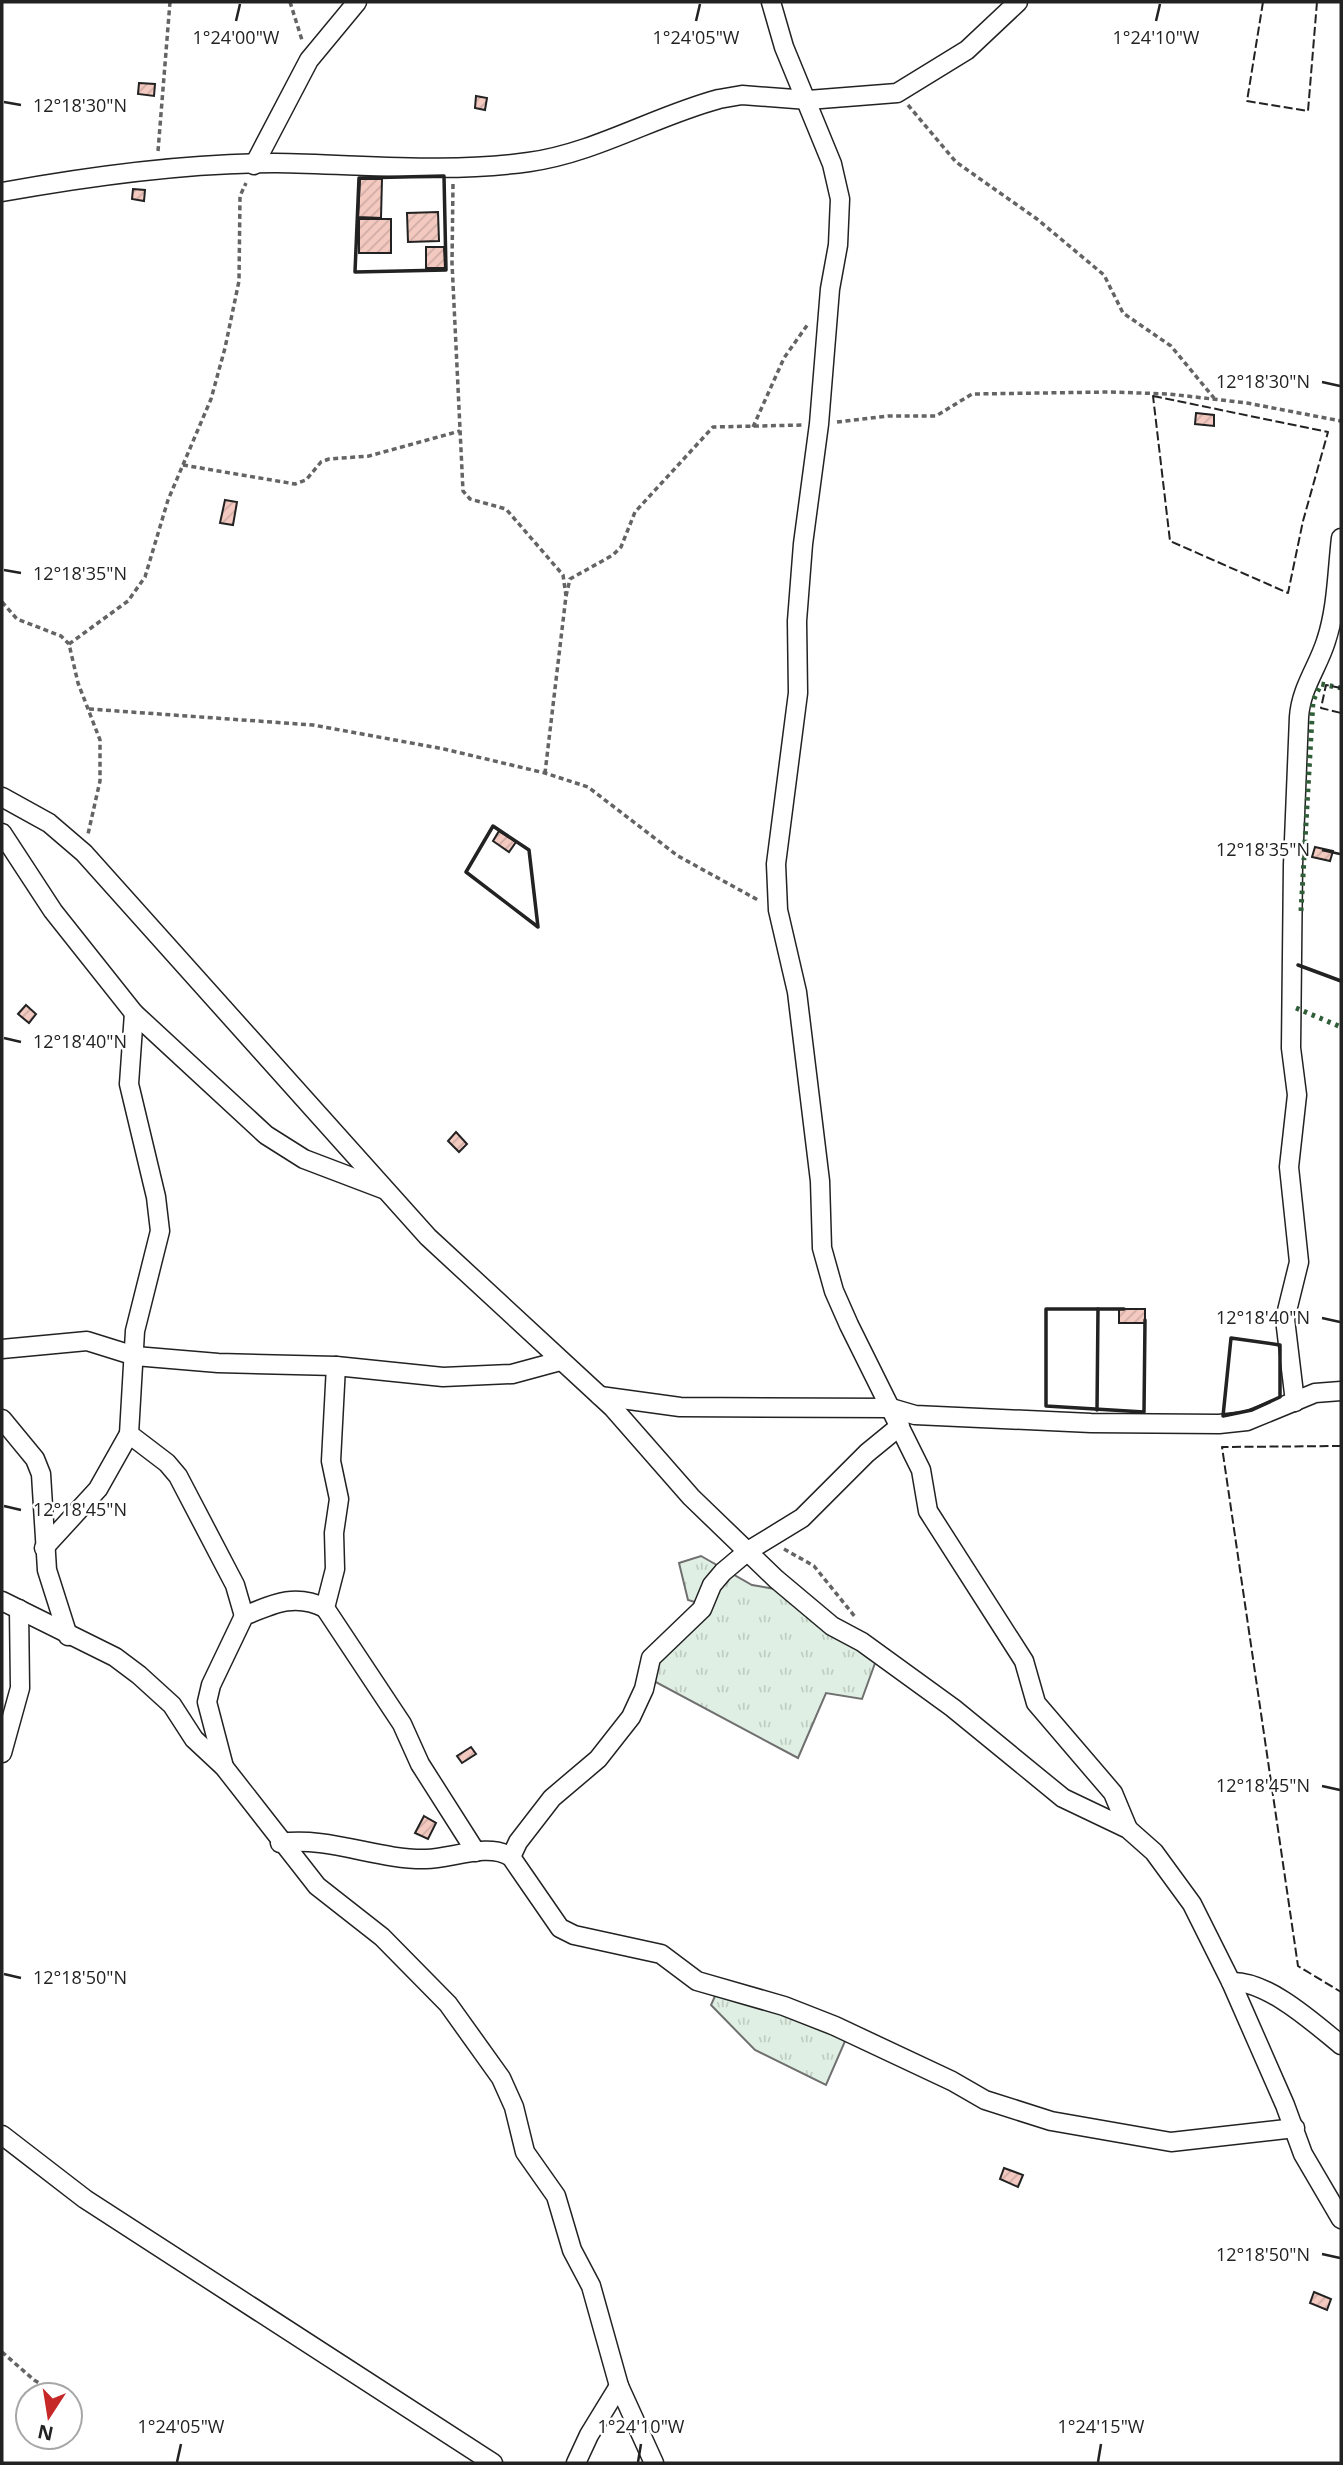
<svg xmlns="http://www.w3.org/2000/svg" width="1343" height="2465" viewBox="0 0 1343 2465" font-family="'Open Sans',sans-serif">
<defs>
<pattern id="grass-tufts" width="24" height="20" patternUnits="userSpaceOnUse" patternTransform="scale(1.75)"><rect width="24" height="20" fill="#e0efe3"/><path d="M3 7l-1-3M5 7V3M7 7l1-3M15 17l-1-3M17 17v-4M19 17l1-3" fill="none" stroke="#c0cdc2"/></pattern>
<pattern id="building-hatch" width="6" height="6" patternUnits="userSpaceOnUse" patternTransform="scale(1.75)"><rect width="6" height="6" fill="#f3c9c0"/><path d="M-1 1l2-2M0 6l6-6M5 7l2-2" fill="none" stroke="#d0aca5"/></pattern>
</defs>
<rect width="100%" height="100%" fill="#fff"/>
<g fill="url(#grass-tufts)" stroke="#6f6f6f" stroke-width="2">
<polygon points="701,1556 752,1585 775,1589 878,1655 862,1699 826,1693 798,1758 650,1679 656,1661 708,1606 688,1600 679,1563"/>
<polygon points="719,1987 849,2032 826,2085 755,2050 711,2005"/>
</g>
<g fill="url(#building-hatch)" stroke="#222" stroke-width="2">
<polygon points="139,83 155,84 154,96 138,94"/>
<polygon points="476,96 487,98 485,110 475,108"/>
<polygon points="360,179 382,179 381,218 358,217"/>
<polygon points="133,189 145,190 144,201 132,199"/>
<polygon points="438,212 439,241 408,242 407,213"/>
<rect x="359" y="219" width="32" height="34"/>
<polygon points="426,247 444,247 445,268 426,268"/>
<polygon points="1196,413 1214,415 1214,426 1195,424"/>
<polygon points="225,500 237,502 233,525 220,523"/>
<polygon points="499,831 516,842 509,852 493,841"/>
<polygon points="1315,847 1333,851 1330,861 1312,857"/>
<polygon points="26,1005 36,1014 29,1023 18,1014"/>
<polygon points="456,1132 467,1144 459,1152 448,1141"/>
<rect x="1119" y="1309" width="26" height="14"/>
<polygon points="471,1747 476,1754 462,1763 457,1756"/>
<polygon points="424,1816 436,1823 428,1839 415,1833"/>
<polygon points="1004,2168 1023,2175 1018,2187 1000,2179"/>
<polygon points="1314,2292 1331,2299 1327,2310 1310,2303"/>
</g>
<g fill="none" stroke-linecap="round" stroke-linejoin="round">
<defs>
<g id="street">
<polyline points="771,2 784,47 832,164 840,199 838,245 830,289 819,424 803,544 797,621 798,693 776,864 778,910 797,992 820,1181 822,1248 834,1291 849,1325 921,1470 928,1511 1024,1661 1036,1703 1113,1793 1128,1829"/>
<polyline points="254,165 309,60 357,2"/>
<path d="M 2,192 C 91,176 184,163 275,163 C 359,164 445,174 529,162 C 595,153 655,116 719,99 L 742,95 L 808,100 L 897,93 L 967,50 L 1018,2"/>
<polyline points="2,797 49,823 84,853 428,1237 613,1408 691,1497 776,1579 832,1626 862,1642 953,1708 1063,1798 1128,1829 1154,1852 1192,1904 1231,1982 1285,2105 1303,2154 1341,2219"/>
<polyline points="2,833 53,911 134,1013 266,1135 304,1159 383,1189"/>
<polyline points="134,1013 129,1084 156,1197 160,1231 135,1331 129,1434 167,1463 178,1476 235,1585 244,1616"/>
<polyline points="2,1349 87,1341 135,1356 218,1363 336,1366 443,1377 512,1374 560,1361"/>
<polyline points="600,1396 680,1407 891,1408 915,1415 1091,1423 1219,1424 1247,1421 1315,1393 1341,1391"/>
<path d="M 1295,1402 L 1285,1319 L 1299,1262 L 1289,1167 L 1297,1095 L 1291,1048 L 1293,865 L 1299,717 C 1301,688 1318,667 1326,641 C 1337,608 1337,572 1341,538"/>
<polyline points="2,1419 35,1459 41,1474 47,1570 68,1636"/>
<polyline points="44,1548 98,1489 129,1434"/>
<polyline points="2,1601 115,1657 139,1675 172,1705 194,1739 224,1767 317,1886 382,1937 448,2004 501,2078 514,2107 525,2152 556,2196 572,2250 591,2286 619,2386 654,2463"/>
<polyline points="325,1608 402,1724 420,1764 476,1852"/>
<polyline points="2,1753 20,1688 19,1609"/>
<path d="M 224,1767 L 207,1702 L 211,1685 L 244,1616 C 273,1604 295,1593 325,1608 L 335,1569 L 334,1533 L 339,1499 L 331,1461 L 336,1366"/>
<path d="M 280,1843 C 329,1836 377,1860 426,1859 C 451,1859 488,1842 511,1857 L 560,1928 L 574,1935 L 661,1954 L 697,1981 L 784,2006 L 835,2026 L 952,2081 L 985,2100 L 1051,2121 L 1171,2142 L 1295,2128"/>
<polyline points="511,1857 518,1842 552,1798 598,1759 631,1717 644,1689 651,1658 702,1609 712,1585 723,1572 748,1551 802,1518 867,1453 900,1426"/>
<path d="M 1231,1982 C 1267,1980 1314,2023 1341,2045"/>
<polyline points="2,2135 85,2199 493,2463"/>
<polyline points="576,2463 589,2435 619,2386"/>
</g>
</defs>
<use href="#street" stroke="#222" stroke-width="21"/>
<g stroke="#646464" stroke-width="3.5" stroke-dasharray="5 3.5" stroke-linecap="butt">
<polyline points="290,2 302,40"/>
<polyline points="908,105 956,162 1037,219 1104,275 1123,313 1171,346 1214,398"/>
<polyline points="158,151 170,2"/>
<polyline points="453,184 452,263 463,491 470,499 506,509 563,575 566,596 545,773"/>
<polyline points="837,422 888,416 936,416 972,394 1111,392 1169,394 1247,403 1341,421"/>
<polyline points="753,427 784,358 808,324"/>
<polyline points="183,465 295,484 306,480 321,462 329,459 369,456 460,431"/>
<polyline points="566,596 570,579 613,555 621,547 635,512 713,427 802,425"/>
<polyline points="2,602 17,619 61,636 69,644 78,683 100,740 100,781 88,834"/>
<polyline points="69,644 128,601 145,577 168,500 211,399 225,348 239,281 240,196 246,183"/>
<polyline points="89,709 313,725 444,749 545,773 588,787 678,856 758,900"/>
<polyline points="784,1549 814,1566 856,1618"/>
<polyline points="2,2352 34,2380 59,2395"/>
</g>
<use href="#street" stroke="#fff" stroke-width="18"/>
<g stroke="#2f5e38" stroke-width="5" stroke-dasharray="3.5 5" stroke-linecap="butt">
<polyline points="1301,911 1313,701 1321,684 1341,688"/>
<polyline points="1296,1008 1341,1027"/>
</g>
<g stroke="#222" stroke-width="2" stroke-dasharray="9 3.5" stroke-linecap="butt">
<polyline points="1263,2 1247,101 1308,111 1317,2"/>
<polygon points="1153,396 1328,432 1303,521 1288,593 1170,541"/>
<polyline points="1341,688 1326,685 1321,708 1341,713"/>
<polyline points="1341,1446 1222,1447 1298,1966 1341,1992"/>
</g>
<g stroke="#222" stroke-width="3.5">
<polygon points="444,176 446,270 355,272 359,178"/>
<polygon points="493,826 529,850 538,927 466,872"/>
<polyline points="1298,965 1341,981"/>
<polyline points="1098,1309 1046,1309 1046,1406 1144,1412 1145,1320"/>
<polygon points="1231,1338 1280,1345 1280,1397 1252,1410 1223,1416"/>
<polyline points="1097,1410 1098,1309 1124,1309"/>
</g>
</g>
<path fill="none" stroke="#222" stroke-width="2.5" d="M 236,21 L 240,4M 696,21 L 700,4M 1156,21 L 1160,4M 4,102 L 21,105M 1322,382 L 1340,386M 4,570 L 21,573M 1322,850 L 1340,854M 4,1038 L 21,1042M 1322,1318 L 1340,1322M 4,1506 L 21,1510M 1322,1786 L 1340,1790M 4,1974 L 21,1978M 1322,2254 L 1340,2258M 177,2462 L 181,2444M 638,2462 L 641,2444M 1098,2462 L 1101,2444"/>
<g font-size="18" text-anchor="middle" fill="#222" stroke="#fff" stroke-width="5" stroke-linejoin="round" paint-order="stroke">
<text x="236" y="44">1°24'00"W</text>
<text x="696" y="44">1°24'05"W</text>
<text x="1156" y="44">1°24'10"W</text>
<text x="80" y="112">12°18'30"N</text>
<text x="1263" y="388">12°18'30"N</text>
<text x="80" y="580">12°18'35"N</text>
<text x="1263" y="856">12°18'35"N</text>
<text x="80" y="1048">12°18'40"N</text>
<text x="1263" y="1324">12°18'40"N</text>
<text x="80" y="1516">12°18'45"N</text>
<text x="1263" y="1792">12°18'45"N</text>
<text x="80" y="1984">12°18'50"N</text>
<text x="1263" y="2261">12°18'50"N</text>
<text x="181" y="2433">1°24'05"W</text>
<text x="641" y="2433">1°24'10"W</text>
<text x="1101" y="2433">1°24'15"W</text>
</g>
<rect width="1343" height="2465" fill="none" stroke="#222222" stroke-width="7"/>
<g transform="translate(49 2416) rotate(192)"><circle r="33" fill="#ffffff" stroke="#a7a7a7" stroke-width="2"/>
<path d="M0-5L12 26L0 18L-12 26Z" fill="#c62828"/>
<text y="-10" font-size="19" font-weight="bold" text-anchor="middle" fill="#222222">N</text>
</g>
</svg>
